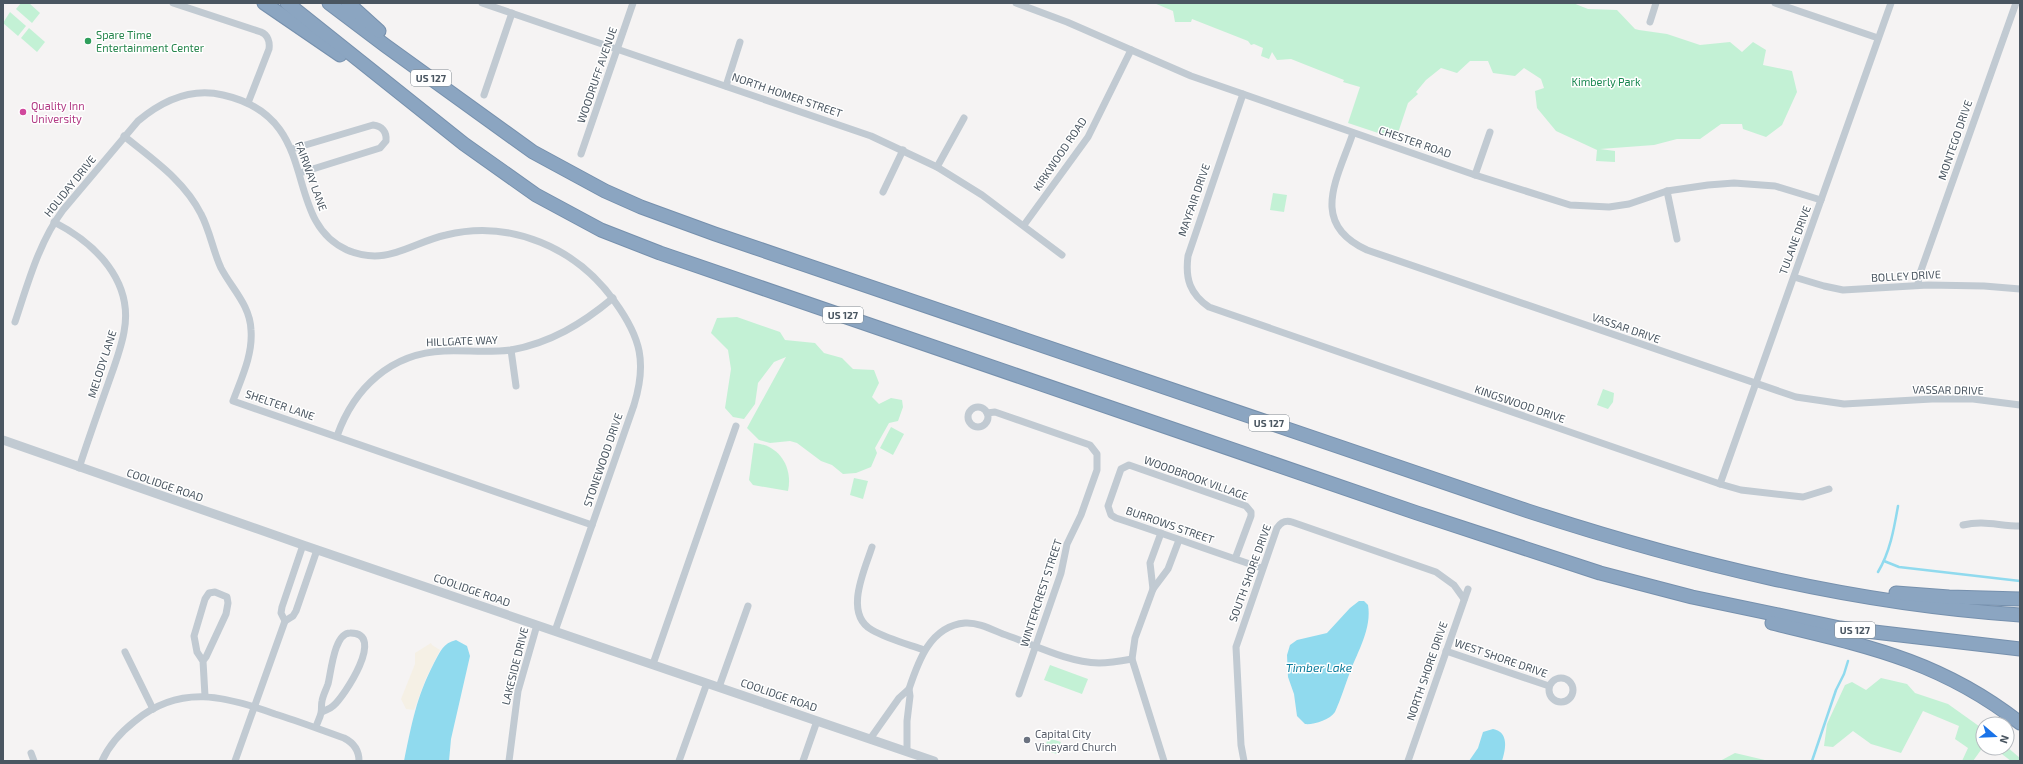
<svg xmlns="http://www.w3.org/2000/svg" width="2023" height="764" viewBox="0 0 2023 764" font-family="'Exo 2',sans-serif">
<rect width="100%" height="100%" fill="#f5f3f3"/>
<g fill="#c3f1d5">
<polygon points="21,3 29,3 40,13 32,23 16,9"/>
<polygon points="1154,3 1573,3 1588,9 1617,10 1635,29 1639,30 1667,34 1700,45 1730,42 1742,52 1753,42 1766,50 1763,65 1792,71 1797,92 1782,125 1766,137 1743,129 1742,124 1721,124 1700,139 1677,139 1654,145 1600,149 1615,151 1615,162 1596,161 1597,150 1556,131 1537,108 1535,91 1544,88 1541,79 1524,68 1515,76 1493,73 1488,61 1470,61 1457,73 1441,68 1426,80 1416,92 1418,94 1408,103 1396,139 1348,123 1360,87 1343,82 1344,80 1291,59 1277,60 1272,52 1269,59 1261,56 1263,48 1254,44 1251,45 1248,41 1192,19 1191,22 1175,22 1173,11"/>
<polygon points="10,12 26,26 18,36 3,23"/>
<polygon points="29,28 45,42 37,52 21,38"/>
<polygon points="1273,193 1287,195 1284,212 1270,210"/>
<polygon points="737,317 780,332 785,340 815,343 824,353 842,358 853,369 874,370 879,383 872,397 879,404 891,398 902,400 903,407 898,421 889,423 875,448 877,453 871,467 856,473 843,474 832,465 821,461 797,443 790,441 770,443 759,440 747,428 786,357 774,362 758,383 755,404 744,419 733,417 725,408 731,369 728,350 711,333 717,318"/>
<polygon points="1603,389 1614,393 1613,402 1608,409 1597,405"/>
<polygon points="891,427 904,434 893,455 880,448"/>
<path d="M 754,443 C 780,445 793,468 788,491 L 753,485 L 749,480 Z"/>
<polygon points="854,478 868,481 863,499 850,495"/>
<polygon points="1050,665 1088,679 1082,694 1044,680"/>
<polygon points="1881,678 1907,684 1915,693 1948,704 1983,729 1983,747 1973,761 1962,761 1968,748 1955,739 1959,726 1923,711 1901,753 1871,744 1853,731 1833,747 1824,746 1827,724 1845,685 1852,682 1866,690"/>
<polygon points="1048,738 1061,742 1057,754 1044,750"/>
<polygon points="2007,747 2020,758 2020,761 2011,761 1994,748"/>
<polygon points="1735,753 1769,761 1720,761"/>
</g>
<polygon fill="#f5f0e5" points="431,643 432,645 440,650 426,678 414,710 406,709 401,699 415,664 415,653"/>
<g fill="#90daee">
<path d="M 1359,601 L 1364,601 L 1368,605 C 1372,628 1358,651 1350,672 C 1345,685 1341,699 1335,712 C 1330,720 1313,725 1305,724 L 1297,716 L 1294,694 L 1288,677 L 1287,655 L 1290,645 L 1297,640 L 1327,633 L 1350,608 Z"/>
<path d="M 456,640 L 467,646 L 470,656 L 451,739 L 449,761 L 404,761 C 412,723 416,698 434,663 C 440,652 443,643 456,640 Z"/>
<path d="M 1493,729 C 1509,732 1506,749 1502,761 L 1469,761 L 1478,748 L 1483,732 Z"/>
</g>
<g fill="none" stroke-linecap="round" stroke-linejoin="round">
<g stroke="#90daee" stroke-width="2.5">
<polyline points="1884,561 1899,567 2020,581"/>
<path d="M 1878,572 C 1890,552 1894,529 1898,506"/>
<polyline points="1812,761 1836,690 1844,674 1848,661"/>
</g>
<defs>
<g id="motorway">
<polyline points="264,3 340,55"/>
<polyline points="287,3 464,144 536,195 601,230 660,253 1417,513 1600,573 1692,597 1840,628 2020,649"/>
<path d="M 329,3 L 386,46 L 533,152 L 605,191 L 641,207 L 715,234 L 1528,511 C 1688,563 1852,604 2020,615"/>
<polyline points="348,3 379,31"/>
<polyline points="1896,593 1949,597 2020,599"/>
<path d="M 1772,623 C 1867,646 1941,661 2020,723"/>
</g>
</defs>
<use href="#motorway" stroke="#7690ad" stroke-width="15"/>
<g stroke="#c1cad2" stroke-width="7">
<path d="M 173,3 L 261,32 C 268,35 270,42 269,49 L 248,103"/>
<polyline points="482,3 871,136 937,167 982,195 1062,255"/>
<polyline points="1016,3 1067,22 1191,76 1243,94 1475,175 1570,205 1609,207 1629,204 1667,191 1708,185 1734,183 1775,186 1821,200"/>
<polyline points="1775,3 1878,38"/>
<polyline points="1650,22 1656,3"/>
<polyline points="726,86 740,42"/>
<path d="M 1243,94 L 1188,256 C 1185,279 1190,294 1209,307 L 1720,484 L 1741,490 L 1803,497 L 1829,489"/>
<polyline points="484,95 512,13"/>
<path d="M 1353,133 C 1338,178 1308,223 1367,250 L 1796,397 L 1844,404 L 1932,399 L 1973,399 L 2020,405"/>
<path d="M 124,136 C 152,159 184,180 201,214 C 210,231 213,251 221,268 C 232,289 250,305 251,330 C 253,355 241,379 233,401 L 592,525"/>
<path d="M 292,149 L 373,125 C 382,126 387,132 386,141 L 380,148 L 300,173"/>
<polyline points="581,154 633,3"/>
<polyline points="937,167 964,118"/>
<polyline points="1475,175 1490,132"/>
<polyline points="1667,191 1677,239"/>
<polyline points="883,192 903,150"/>
<path d="M 54,222 C 95,243 134,281 124,332 C 121,349 114,367 108,384 C 98,412 88,440 79,468"/>
<polyline points="1024,225 1088,137 1131,50"/>
<polyline points="1794,277 1824,286 1843,290 1928,285 1984,286 2020,289"/>
<polyline points="1918,285 1919,276 2016,3"/>
<path d="M 15,322 C 28,283 39,242 63,210 L 138,121 C 162,101 190,87 223,95 C 325,118 279,219 347,250 C 387,267 410,243 446,235 C 511,219 577,248 615,302 C 641,338 647,363 634,405 L 555,631"/>
<polyline points="511,350 516,386"/>
<circle cx="978" cy="417" r="10"/>
<polyline points="987,413 995,412 1090,445 1097,454 1097,470 1081,515 1067,544 1061,573 1019,694"/>
<path d="M 337,436 C 354,388 391,353 444,351 C 466,350 488,353 511,350 C 550,343 582,324 613,298"/>
<polyline points="1720,484 1891,3"/>
<path d="M 1963,525 C 1984,520 1999,526 2020,526"/>
<polyline points="303,545 282,607 281,613 285,621 293,616 296,611 317,550"/>
<path d="M 872,547 C 865,569 843,614 872,630 C 888,639 907,644 924,650"/>
<path d="M 1235,559 L 1251,516 L 1251,512 L 1246,506 L 1129,465 L 1121,469 L 1108,506 L 1111,515 L 1116,518 C 1165,534 1214,552 1262,568"/>
<polyline points="1153,589 1150,563 1161,533"/>
<polyline points="1446,651 1549,686"/>
<polyline points="125,652 153,709"/>
<polyline points="203,661 206,657 226,614 228,603 227,597 215,592 209,593 205,599 194,636 197,652 203,661 205,696"/>
<polyline points="653,664 736,426"/>
<circle cx="1561" cy="690" r="12"/>
<polyline points="719,687 748,606"/>
<path d="M 909,689 C 918,662 930,626 965,623 C 977,622 991,629 1003,634 C 1033,644 1066,662 1099,663 C 1110,663 1121,661 1132,659"/>
<path d="M 316,727 C 317,723 320,718 321,713 C 322,709 321,705 322,701 C 323,695 326,690 328,684 C 331,673 334,633 350,633 C 387,632 344,697 333,706 C 330,709 325,710 322,712"/>
<polyline points="870,739 899,698 909,689 910,696 907,721 907,752"/>
<polyline points="31,753 34,761"/>
<path d="M 102,761 C 109,745 121,732 135,721 C 180,684 226,696 275,714 C 298,721 321,730 344,738 C 354,743 359,750 359,761"/>
<polyline points="235,761 285,621"/>
<polyline points="509,761 518,691 537,625"/>
<polyline points="679,761 707,683"/>
<polyline points="803,761 817,721"/>
<polyline points="1164,761 1132,659 1135,638 1153,589 1168,569 1179,540"/>
<path d="M 1244,761 L 1241,745 L 1236,647 L 1277,528 C 1281,522 1285,520 1292,522 L 1436,572 L 1454,585 L 1464,599"/>
<polyline points="1408,761 1468,589"/>
</g>
<polyline stroke="#c1cad2" stroke-width="9" points="3,440 303,545 934,761"/>
<use href="#motorway" stroke="#8ba5c1" stroke-width="13"/>
</g>
<circle fill="#2e9e5b" stroke="#fff" stroke-width="1.5" cx="88" cy="41" r="4"/>
<circle fill="#d1479c" stroke="#fff" stroke-width="1.5" cx="23" cy="112" r="4"/>
<circle fill="#6b7280" stroke="#fff" stroke-width="1.5" cx="1027" cy="740" r="4"/>
<g text-anchor="middle" stroke-width="3" stroke-linejoin="round" paint-order="stroke">
<g fill="#fff" stroke="#808990" stroke-width="1">
<rect x="411" y="70" width="40" height="16" rx="3"/>
<rect x="823" y="307" width="40" height="16" rx="3"/>
<rect x="1249" y="415" width="40" height="16" rx="3"/>
<rect x="1835" y="622" width="40" height="16" rx="3"/>
</g>
<g font-size="10" font-weight="bold" fill="#4a5661">
<text x="431" y="82">US 127</text>
<text x="843" y="319">US 127</text>
<text x="1269" y="427">US 127</text>
<text x="1855" y="634">US 127</text>
</g>
<g font-size="11" fill="#27864d" stroke="#fff" text-anchor="start">
<text x="96" y="39">Spare Time<tspan x="96" dy="13">Entertainment Center</tspan></text>
</g>
<g font-size="11" fill="#4a5661" stroke="#fff">
<text transform="translate(597 75) rotate(-71)" y="4">WOODRUFF AVENUE</text>
<text transform="translate(787 95) rotate(19)" y="4">NORTH HOMER STREET</text>
<text transform="translate(1955 140) rotate(-71)" y="4">MONTEGO DRIVE</text>
<text transform="translate(1415 142) rotate(19)" y="4">CHESTER ROAD</text>
<text transform="translate(1060 154) rotate(-56)" y="4">KIRKWOOD ROAD</text>
<text transform="translate(311 176) rotate(70)" y="4">FAIRWAY LANE</text>
<text transform="translate(70 186) rotate(-51)" y="4">HOLIDAY DRIVE</text>
<text transform="translate(1194 200) rotate(-71)" y="4">MAYFAIR DRIVE</text>
<text transform="translate(1795 240) rotate(-70)" y="4">TULANE DRIVE</text>
<text transform="translate(1906 276) rotate(-3)" y="4">BOLLEY DRIVE</text>
<text transform="translate(1626 328) rotate(19)" y="4">VASSAR DRIVE</text>
<text transform="translate(462 341) rotate(-2)" y="4">HILLGATE WAY</text>
<text transform="translate(102 364) rotate(-72)" y="4">MELODY LANE</text>
<text transform="translate(1948 390) rotate(1)" y="4">VASSAR DRIVE</text>
<text transform="translate(1520 404) rotate(19)" y="4">KINGSWOOD DRIVE</text>
<text transform="translate(280 405) rotate(19)" y="4">SHELTER LANE</text>
<text transform="translate(603 460) rotate(-71)" y="4">STONEWOOD DRIVE</text>
<text transform="translate(1196 478) rotate(20)" y="4">WOODBROOK VILLAGE</text>
<text transform="translate(165 485) rotate(19)" y="4">COOLIDGE ROAD</text>
<text transform="translate(1170 525) rotate(19)" y="4">BURROWS STREET</text>
<text transform="translate(1250 573) rotate(-70)" y="4">SOUTH SHORE DRIVE</text>
<text transform="translate(472 590) rotate(19)" y="4">COOLIDGE ROAD</text>
<text transform="translate(1041 593) rotate(-72)" y="4">WINTERCREST STREET</text>
<text transform="translate(1501 658) rotate(19)" y="4">WEST SHORE DRIVE</text>
<text transform="translate(515 666) rotate(-76)" y="4">LAKESIDE DRIVE</text>
<text transform="translate(1427 671) rotate(-71)" y="4">NORTH SHORE DRIVE</text>
<text transform="translate(779 695) rotate(19)" y="4">COOLIDGE ROAD</text>
</g>
<g font-size="11" fill="#17864f" stroke="#fff">
<text x="1606" y="86">Kimberly Park</text>
</g>
<g font-size="11" fill="#b23c85" stroke="#fff" text-anchor="start">
<text x="31" y="110">Quality Inn<tspan x="31" dy="13">University</tspan></text>
</g>
<g font-size="11" fill="#5b616d" stroke="#fff" text-anchor="start">
<text x="1035" y="738">Capital City<tspan x="1035" dy="13">Vineyard Church</tspan></text>
</g>
<g font-size="12" font-style="italic" fill="#0c7c9b" stroke="#fff">
<text x="1319" y="672">Timber Lake</text>
</g>
</g>
<rect width="2023" height="764" fill="none" stroke="#4a5661" stroke-width="8"/>
<g transform="translate(1995 736) rotate(109)"><circle r="19" fill="#ffffff" stroke="#b7bbc0"/>
<path d="M0-3L7 15L0 10L-7 15Z" fill="#1a73e8"/>
<text y="-6" font-size="11" font-weight="bold" text-anchor="middle" fill="#4a5661">N</text>
</g>
</svg>
